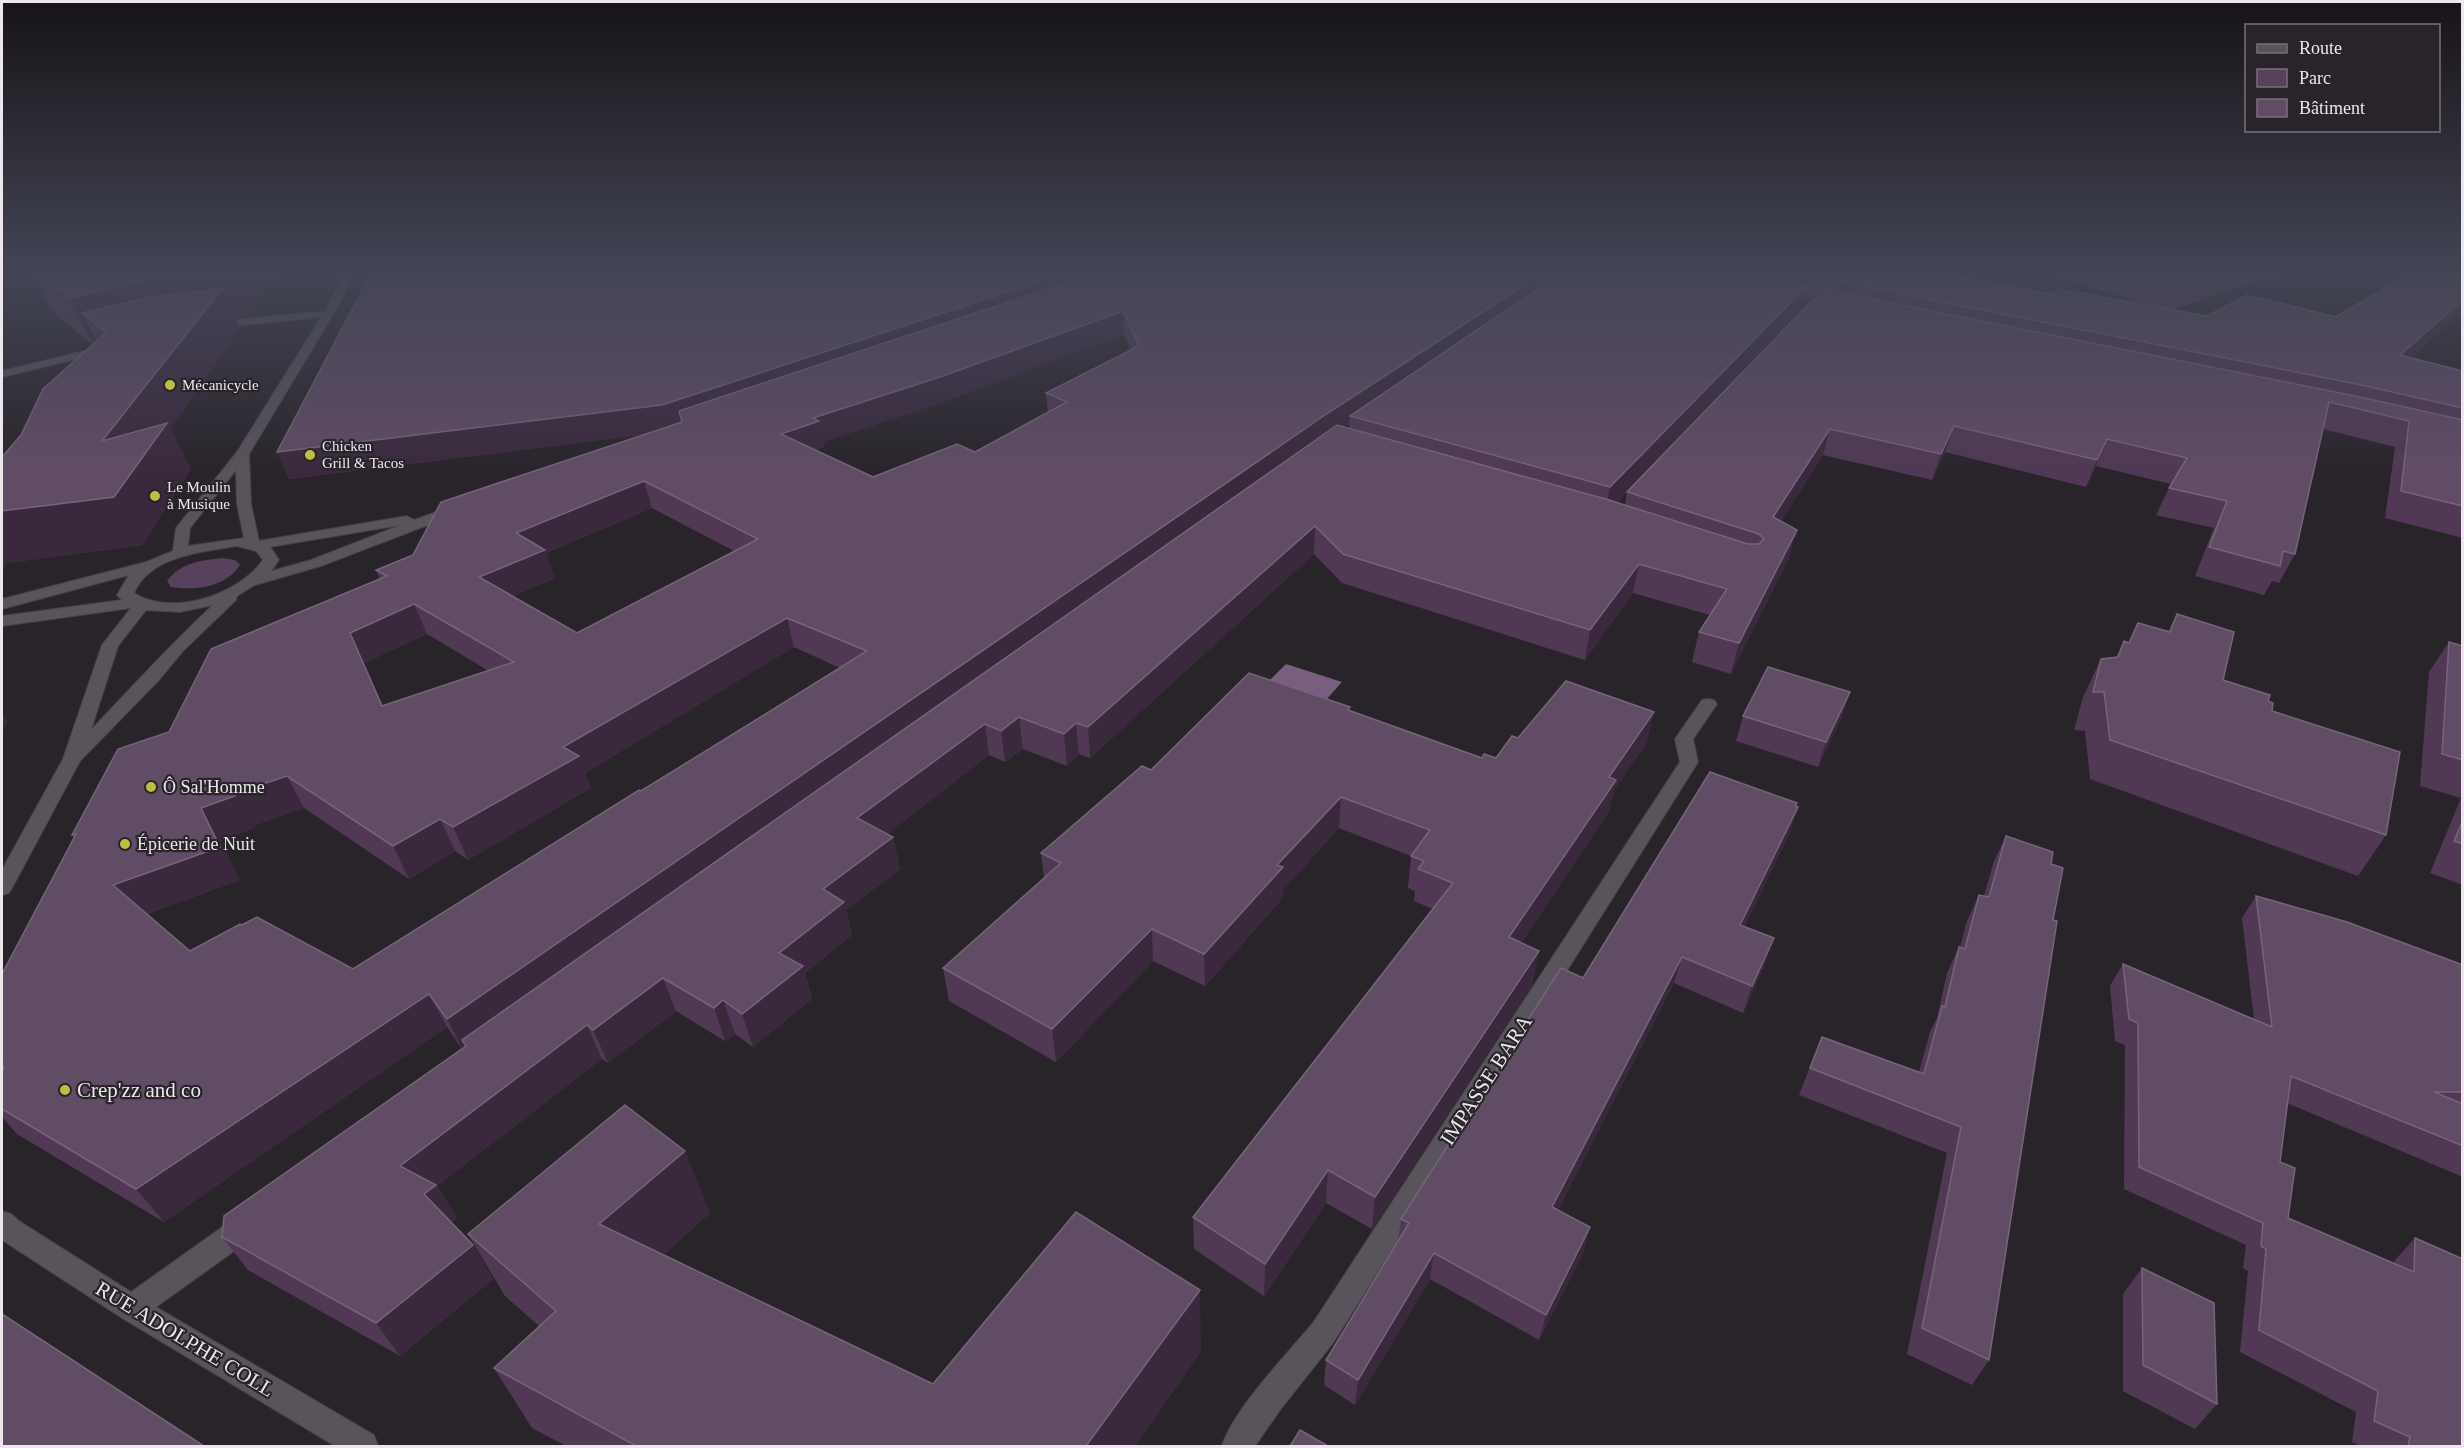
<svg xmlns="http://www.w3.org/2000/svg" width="2464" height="1448" viewBox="0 0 2464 1448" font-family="'Times New Roman',serif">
<rect width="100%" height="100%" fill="#29242a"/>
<g fill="#58415c">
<polygon points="2044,272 2285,272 2167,311"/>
<path d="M 223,558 L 235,560 L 240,565 C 226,587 195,591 171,587 L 167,581 C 180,563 202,560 223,558 Z"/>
</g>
<polygon fill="#7a5e7f" points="1286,664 1342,682 1325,701 1268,682"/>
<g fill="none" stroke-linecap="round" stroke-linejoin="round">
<defs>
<g id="street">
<polygon points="327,311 332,314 331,316 214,328 209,325 214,322"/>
<polygon points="105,346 109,347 109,351 2,377 2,371"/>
<polygon points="454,506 459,507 461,510 459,513 321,566 255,585 247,580 250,577 311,560 401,525 257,549 252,548 250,545 252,542 407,516 414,520"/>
<path d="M 1708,699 L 1714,700 L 1717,704 L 1693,739 L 1698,762 L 1333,1343 L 1280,1410 L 1255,1446 L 1222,1446 C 1233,1410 1287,1354 1313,1323 L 1680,762 L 1675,739 L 1702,700 Z"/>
<polygon points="2,1211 11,1214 19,1221 131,1292 235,1218 245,1215 255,1218 258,1227 255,1236 156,1307 374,1435 378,1446 335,1446 122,1318 2,1240"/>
</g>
<path id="secondary" d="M 345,272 L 355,272 L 335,311 L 249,454 L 251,504 L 259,541 L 271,548 L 279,560 L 267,577 L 237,596 L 236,600 L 183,651 L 158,681 L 80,761 L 12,888 L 9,893 L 2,895 L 2,870 L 63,759 L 102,645 L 131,608 L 2,626 L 2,616 L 122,600 L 117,595 L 129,575 L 2,609 L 2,599 L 146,562 L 173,551 L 176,528 L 237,452 L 325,311 ZM 236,470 L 237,504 L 244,538 L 188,546 L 190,528 ZM 237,546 L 256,551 L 263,560 C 238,595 172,617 134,593 C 150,556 201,552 237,546 ZM 213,605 C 170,645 131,688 91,730 L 118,646 L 146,610 L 180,612 Z"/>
</defs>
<use href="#street" stroke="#464147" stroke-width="2"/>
<use href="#secondary" stroke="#464147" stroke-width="2"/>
<use href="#street" fill="#59535b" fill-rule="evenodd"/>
<use href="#secondary" fill="#59535b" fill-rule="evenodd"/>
</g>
<g fill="#513955" fill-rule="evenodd">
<polygon points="32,272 279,272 247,318 235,319 240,329 170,428 191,469 142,545 7,563 2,570 2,457 21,435 93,345 53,312"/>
<path d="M 372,272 L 1936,272 L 2052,294 L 2207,316 L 2336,317 L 2463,272 L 2463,318 L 2457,316 L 2411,358 L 2463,371 L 2463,538 L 2385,518 L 2395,447 L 2323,429 L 2295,554 L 2279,583 L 2272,581 L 2264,595 L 2195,576 L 2214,528 L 2156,515 L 2171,484 L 2096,466 L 2086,487 L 1945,452 L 1932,480 L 1823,455 L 1781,521 L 1789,558 L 1731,674 L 1692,662 L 1699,632 L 1710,615 L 1633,593 L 1585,660 L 1342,583 L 1314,554 L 1090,758 L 1079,754 L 1067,766 L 1023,749 L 1005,762 L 989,755 L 887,834 L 893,837 L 900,869 L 846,910 L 852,935 L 805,973 L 812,999 L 753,1047 L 735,1034 L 725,1041 L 676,1011 L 608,1063 L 602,1059 L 437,1186 L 457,1218 L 451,1223 L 473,1245 L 493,1279 L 400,1356 L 248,1270 L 222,1237 L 462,1049 L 447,1027 L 164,1222 L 17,1134 L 2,1117 L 2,1072 L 4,1068 L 74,838 L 72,835 L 169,732 L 380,579 L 376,570 L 413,555 L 647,434 L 289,479 L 277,452 ZM 1804,298 L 1812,300 L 1627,492 L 1625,505 L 1617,502 L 1802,308 ZM 1124,334 L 1131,350 L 1046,393 L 1048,412 L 975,452 L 873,477 L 815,450 L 824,447 L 823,442 L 943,402 ZM 1349,424 L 1349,429 L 1344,427 ZM 652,508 L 734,551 L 577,633 L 513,596 L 555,578 L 546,553 ZM 427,634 L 489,671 L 383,706 L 364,663 ZM 794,647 L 840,668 L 353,969 L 242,925 L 190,951 L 147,914 L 240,880 L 220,841 L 254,828 L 255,825 L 304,808 L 409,879 L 455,851 L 468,860 L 591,788 L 585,773 Z"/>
<polygon points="2177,614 2223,680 2268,701 2272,711 2386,835 2358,876 2090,779 2085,731 2074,730 2083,697 2101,659 2116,657 2124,641 2129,643 2138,623 2168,632"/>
<polygon points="2449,642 2463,646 2463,885 2430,873 2461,798 2420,786 2429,672"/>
<polygon points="1850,692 1842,716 1818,767 1736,741 1743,716"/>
<polygon points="1350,711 1482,758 1496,758 1518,738 1647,742 1614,790 1609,811 1521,943 1533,983 1372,1229 1326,1203 1264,1296 1194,1249 1193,1217 1433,909 1414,901 1415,891 1408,888 1411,856 1339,828 1283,890 1282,899 1205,986 1153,961 1056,1062 949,1001 943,968 1044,878 1041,853 1151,770"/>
<polygon points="1797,803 1796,806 1798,807 1790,832 1744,927 1765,964 1743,1013 1674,983 1558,1210 1590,1227 1583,1253 1539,1340 1430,1279 1355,1405 1324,1385 1326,1360 1398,1242 1401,1219"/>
<polygon points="2006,836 2051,864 2053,920 1989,1360 1972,1385 1907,1354 1947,1153 1799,1095 1822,1037 1919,1072 1930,1032 1937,1018 1947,973 1959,947 1960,947 1967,921 1979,895 1984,896 1994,861"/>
<polygon points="2256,896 2463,965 2463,1177 2287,1103 2280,1162 2288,1218 2394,1264 2395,1260 2415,1238 2463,1446 2361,1446 2352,1442 2356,1412 2240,1352 2248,1271 2243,1268 2246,1245 2124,1189 2125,1045 2115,1041 2110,986 2123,964 2254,1019 2242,918"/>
<polygon points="710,1213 663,1255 933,1384 1201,1351 1135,1446 566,1446 532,1428 494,1368 539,1326 505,1296 468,1234"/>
<polygon points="2142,1268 2217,1404 2195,1429 2123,1391 2123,1294"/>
</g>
<g fill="#3a293d">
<polygon points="222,272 279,272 247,318 235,319 240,329 170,428 191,469 142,545 7,563 2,570 2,511 102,441 106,333 82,313 99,345 94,346 69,298 152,279"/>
<polygon points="1069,272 1135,272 669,431 289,479 277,452"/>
<polygon points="1544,272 1573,272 1350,416 1349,424 462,1040 467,1050 464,1052 447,1019 1328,413"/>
<polygon points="1807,286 1802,308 1605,514 1610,487"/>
<polygon points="2463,300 2463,306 2457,316 2387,379 2400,355"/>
<polygon points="1123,311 1124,334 943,402 823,442 824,447 787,460 781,434 813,418"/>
<polygon points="1954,426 1945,452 1932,480 1941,454"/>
<polygon points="1830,429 1823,455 1766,545 1773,517"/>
<polygon points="2107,439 2096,466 2086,487 2097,460"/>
<polygon points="644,481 652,508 546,553 555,578 491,606 479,577 516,533"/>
<polygon points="1315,526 1314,554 1090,758 1088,727"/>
<polygon points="1797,530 1789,558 1731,674 1739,643"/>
<polygon points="1639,564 1633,593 1585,660 1590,630"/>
<polygon points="414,604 427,634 364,663 397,737 350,633"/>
<polygon points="787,618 794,647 585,773 591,788 468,860 453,827 563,747"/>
<polygon points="1850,692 1842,716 1818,767 1826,742"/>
<polygon points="1654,712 1647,742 1614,790 1609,811 1504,969 1509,937 1609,777"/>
<polygon points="2,713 8,723 2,732"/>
<polygon points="1019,717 1023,749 1005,762 1001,731"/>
<polygon points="1076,723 1079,754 1067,766 1064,734"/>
<polygon points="985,724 989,755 865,851 857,818"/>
<polygon points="287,776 304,808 255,825 254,828 220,841 240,880 136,918 113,885 201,808 236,793"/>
<polygon points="1341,797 1339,828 1283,890 1282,899 1205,986 1204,954 1277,865"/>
<polygon points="1798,807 1790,832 1732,951 1740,925"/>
<polygon points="440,819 455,851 409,879 393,846"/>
<polygon points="893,837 900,869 846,910 852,935 805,973 812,999 753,1047 742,1014 779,953 823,889"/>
<polygon points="1152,929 1153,961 1056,1062 1052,1029"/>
<polygon points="1774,938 1765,964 1743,1013 1752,986"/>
<polygon points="1539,951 1533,983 1372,1229 1375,1197"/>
<polygon points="1682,957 1674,983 1546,1234 1552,1207"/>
<polygon points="663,978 676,1011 608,1063 593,1030"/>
<polygon points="429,994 447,1027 164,1222 136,1189"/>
<polygon points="723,1000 735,1034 725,1041 714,1008"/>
<polygon points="587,1025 602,1059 437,1186 457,1218 444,1228 400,1166"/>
<polygon points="685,1151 710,1213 629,1286 599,1224"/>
<polygon points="1328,1170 1326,1203 1264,1296 1265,1264"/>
<polygon points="1590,1227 1583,1253 1539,1340 1546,1315"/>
<polygon points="473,1245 493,1279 400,1356 376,1323"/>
<polygon points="1434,1253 1430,1279 1355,1405 1358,1380"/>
<polygon points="1200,1290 1201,1351 1135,1446 1086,1446"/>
</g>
<g fill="#614c66" stroke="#77647b" stroke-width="1.5" fill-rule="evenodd">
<polygon points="37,272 222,272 152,279 69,298"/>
<polygon points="372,272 1069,272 662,405 277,452"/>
<path d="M 1099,272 L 1544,272 L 1328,413 L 447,1019 L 429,994 L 136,1189 L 2,1109 L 2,1072 L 4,1068 L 2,1062 L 2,974 L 76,834 L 72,835 L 118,749 L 169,732 L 211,649 L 387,576 L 376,570 L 413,555 L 441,502 L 682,422 L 679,411 ZM 1123,311 L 1139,346 L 1046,393 L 1067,402 L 975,452 L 957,444 L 873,477 L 781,434 L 819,421 L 813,418 L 940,377 ZM 644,481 L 758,539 L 577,633 L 479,577 L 545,550 L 516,533 ZM 414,604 L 514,662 L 382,706 L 350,633 ZM 787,618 L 867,651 L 641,791 L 639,790 L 353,969 L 257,917 L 242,925 L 240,924 L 190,951 L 113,885 L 220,847 L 201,808 L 235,796 L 236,793 L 287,776 L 393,846 L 440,819 L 453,827 L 579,756 L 563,747 Z"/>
<polygon points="1563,272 1742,272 1807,286 1610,487 1350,416"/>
<polygon points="1791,272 1936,272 2052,294 2059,289 2207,316 2247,295 2336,317 2411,272 2463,272 2463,300 2400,355 2463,371 2463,408 2366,386"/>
<polygon points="222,289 102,441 167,423 114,497 2,511 2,457 21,435 43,389 106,333 82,313 156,296"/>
<polygon points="1823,289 2365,398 2463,420 2463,506 2401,491 2409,421 2329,402 2295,554 2283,551 2280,566 2209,547 2227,501 2169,488 2187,458 2107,439 2097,460 1954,426 1941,454 1830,429 1773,517 1797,530 1739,643 1699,632 1727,589 1639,564 1590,630 1343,554 1315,526 1088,727 1076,723 1064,734 1019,717 1001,731 985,724 857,818 893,837 823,889 844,902 779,953 803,966 742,1014 723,1000 714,1008 663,978 593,1030 587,1025 400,1166 436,1185 424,1194 473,1245 376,1323 222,1237 224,1216 466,1046 462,1040 1337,425 1609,500 1748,544 1759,544 1764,539 1759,534 1627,492"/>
<polygon points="2177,614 2234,632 2223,680 2270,695 2268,701 2273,703 2272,711 2400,752 2386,835 2110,740 2104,692 2093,692 2101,659 2118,657 2124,641 2129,643 2138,623 2170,632"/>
<polygon points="2449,642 2463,646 2463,760 2442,754"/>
<polygon points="1768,667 1850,692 1826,742 1743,716"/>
<polygon points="1249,673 1350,707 1348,710 1482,758 1484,754 1496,758 1512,736 1518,738 1566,681 1654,712 1609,777 1616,780 1509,937 1539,951 1375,1197 1328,1170 1265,1264 1193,1217 1453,883 1418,869 1424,861 1411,856 1430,830 1341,797 1277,865 1283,867 1204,954 1152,929 1052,1029 943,968 1061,863 1041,853 1142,766 1151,770"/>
<polygon points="1710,772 1797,803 1795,806 1798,807 1740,925 1774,938 1752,986 1682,957 1552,1207 1590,1227 1546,1315 1434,1253 1358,1380 1326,1360 1409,1223 1401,1219 1561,968 1583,978"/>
<polygon points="2463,820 2463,844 2454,841"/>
<polygon points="2006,836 2053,852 2051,864 2063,868 2053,920 2057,921 1989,1360 1922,1328 1961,1127 1810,1068 1822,1037 1924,1074 1942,1006 1945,1007 1959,947 1965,949 1979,895 1989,897"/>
<polygon points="2256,896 2347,922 2463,965 2463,1092 2434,1092 2463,1104 2463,1146 2291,1076 2280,1162 2295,1168 2288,1218 2414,1272 2415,1238 2463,1259 2463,1446 2408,1446 2410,1437 2374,1421 2378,1391 2259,1330 2266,1249 2261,1246 2263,1223 2139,1167 2138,1023 2129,1019 2123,964 2272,1027"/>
<polygon points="625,1105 685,1151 599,1224 933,1384 1076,1212 1200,1290 1086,1446 636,1446 494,1368 556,1311 468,1234"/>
<polygon points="2142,1268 2214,1303 2217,1404 2143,1365"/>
<polygon points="2,1314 204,1446 2,1446"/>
<polygon points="1300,1430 1328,1446 1290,1446"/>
</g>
<linearGradient id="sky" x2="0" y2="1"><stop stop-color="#171417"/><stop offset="0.57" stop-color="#434555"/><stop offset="1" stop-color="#434555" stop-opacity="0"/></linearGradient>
<rect width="2464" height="475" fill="url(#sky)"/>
<g fill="#bcbf44" stroke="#29242a" stroke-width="2">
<circle cx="170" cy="385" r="6"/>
<circle cx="310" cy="455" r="6"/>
<circle cx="155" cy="496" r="6"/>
<circle cx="151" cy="787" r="6"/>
<circle cx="125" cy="844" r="6"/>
<circle cx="65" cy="1090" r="6"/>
</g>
<g text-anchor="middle" stroke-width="4.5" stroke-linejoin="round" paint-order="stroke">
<g font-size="15" fill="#ebe7ec" stroke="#29242a" text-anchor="start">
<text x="182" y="390">Mécanicycle</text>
<text x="322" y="451">Chicken<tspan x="322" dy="17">Grill &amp; Tacos</tspan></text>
<text x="167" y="492">Le Moulin<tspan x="167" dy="17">à Musique</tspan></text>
</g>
<g font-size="18" fill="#ebe7ec" stroke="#29242a" text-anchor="start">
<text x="163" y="793">Ô Sal'Homme</text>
<text x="137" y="850">Épicerie de Nuit</text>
</g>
<g font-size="21" fill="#ebe7ec" stroke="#29242a">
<text transform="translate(1486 1080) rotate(-57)" y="7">IMPASSE BARA</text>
<text transform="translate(185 1339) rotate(31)" y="7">RUE ADOLPHE COLL</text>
</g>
<g font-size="21" fill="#ebe7ec" stroke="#29242a" text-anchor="start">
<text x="77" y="1097">Crep'zz and co</text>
</g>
</g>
<rect width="2464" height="1448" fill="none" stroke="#ebe7ec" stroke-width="6"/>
<rect x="2245" y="24" width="195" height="108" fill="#29242a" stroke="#777278" stroke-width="1.5"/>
<rect x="2257" y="44" width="30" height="9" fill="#59535b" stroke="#777278" stroke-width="1.5"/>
<text x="2299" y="54" font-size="18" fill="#ebe7ec">Route</text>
<rect x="2257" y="69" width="30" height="18" fill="#58415c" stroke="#777278" stroke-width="1.5"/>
<text x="2299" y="84" font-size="18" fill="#ebe7ec">Parc</text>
<rect x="2257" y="99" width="30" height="18" fill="#614c66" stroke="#777278" stroke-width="1.5"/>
<text x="2299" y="114" font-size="18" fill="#ebe7ec">Bâtiment</text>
</svg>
